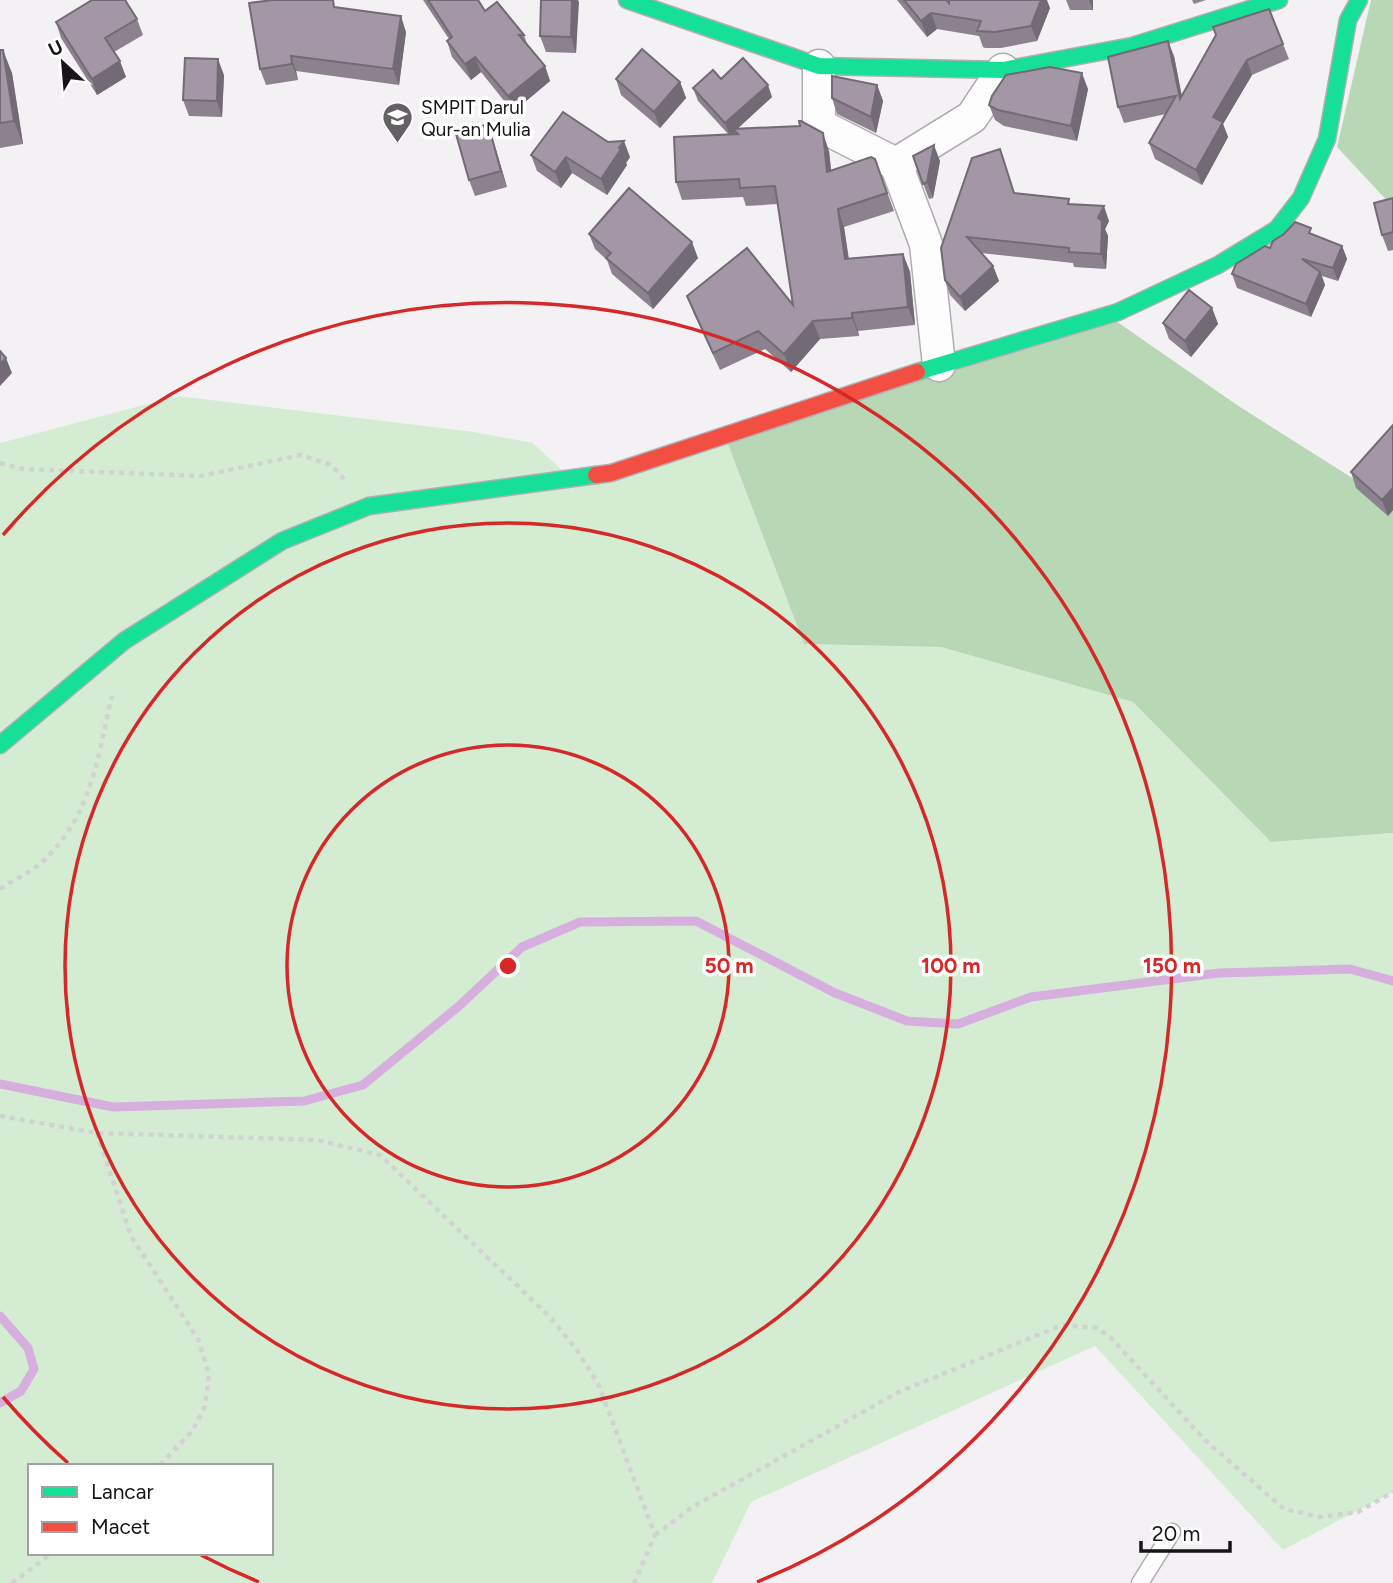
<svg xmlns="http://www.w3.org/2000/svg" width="1393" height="1583" viewBox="0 0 1393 1583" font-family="Figtree,sans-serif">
<rect width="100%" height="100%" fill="#f4f1f5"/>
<path fill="#d4edd2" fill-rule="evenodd" d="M 178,396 L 474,432 L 533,443 L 568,476 L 723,431 L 804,644 L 941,647 L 1133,702 L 1271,842 L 1393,833 L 1393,1492 L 1283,1550 L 1095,1346 L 751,1502 L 712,1583 L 0,1583 L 0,443 ZM 30,1466 L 271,1466 L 271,1553 L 30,1553 Z"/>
<g fill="#b7d7b5">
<polygon points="1371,0 1393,0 1393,207 1337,147"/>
<polygon points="1100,310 1237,405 1376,493 1393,493 1393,833 1271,842 1133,702 941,647 804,644 723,431"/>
</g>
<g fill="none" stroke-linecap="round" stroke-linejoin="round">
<g stroke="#d6afdf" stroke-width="9">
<polyline points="0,1084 113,1107 304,1101 363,1085 459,1006 522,947 580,922 696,921 835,993 907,1021 958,1024 1031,997 1219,973 1350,969 1393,981"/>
<polyline points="0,1316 28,1348 34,1369 21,1391 0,1403"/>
</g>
<defs>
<polyline id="lane" points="1140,1583 1172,1532"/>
<g id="street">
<polyline points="819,66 819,125 896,164 926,244 939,365"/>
<polyline points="896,164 972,117 1003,70"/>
</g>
<g id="fast">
<polyline points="627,0 819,66 1003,70 1132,46 1279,0"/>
<polyline points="917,372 1118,312 1218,265 1277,229 1301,198 1327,139 1348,20 1359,0"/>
<polyline points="0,745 124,641 282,541 369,506 596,475"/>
</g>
<polyline id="jam" points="596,475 611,473 917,372"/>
</defs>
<use href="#lane" stroke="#b1aeb2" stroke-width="19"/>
<use href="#street" stroke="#b1aeb2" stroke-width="35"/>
<use href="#fast" stroke="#b1aeb2" stroke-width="19"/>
<use href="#jam" stroke="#b1aeb2" stroke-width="19"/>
<g stroke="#d2d2d2" stroke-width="4.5" stroke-dasharray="5 5" stroke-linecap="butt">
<polyline points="0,463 23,469 200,476 301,455 331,465 345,480"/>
<path d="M 0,889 C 13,880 30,873 41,863 C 92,816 97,759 112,696"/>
<polyline points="0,1116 97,1133 317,1140 380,1155 549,1316 577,1350 599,1386 655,1535 634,1583"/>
<polyline points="97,1133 131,1236 198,1339 209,1374 205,1406 193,1430 159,1466"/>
<polyline points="655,1535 694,1506 899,1392 1062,1325 1097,1328 1110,1337 1205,1440 1284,1509 1320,1517 1358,1512 1393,1492"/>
<polyline points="12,1583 52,1553"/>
</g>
<use href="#lane" stroke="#fdfdfe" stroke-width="16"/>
<use href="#street" stroke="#fdfdfe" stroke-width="32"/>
<use href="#fast" stroke="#16e098" stroke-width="16"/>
<use href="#jam" stroke="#f24e42" stroke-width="16"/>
</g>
<g fill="#8c828e">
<polygon points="423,0 478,0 485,11 524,35 527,44 545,66 550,81 513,112 481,72 471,80 452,57 447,41 449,39"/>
<polygon points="541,0 578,0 576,53 546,52 540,36"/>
<polygon points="897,0 946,0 949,3 1050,8 1037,41 1001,48 985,48 983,47 979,36 937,29 927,37"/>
<polygon points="1066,0 1093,0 1093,10 1070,10"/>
<polygon points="1192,0 1206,0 1194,4"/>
<polygon points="337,7 406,32 399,85 296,71 298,80 266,85 260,69"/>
<polygon points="137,19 143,35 114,52 126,77 97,95 61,38 56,22"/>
<polygon points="1213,27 1283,44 1289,59 1252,75 1223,124 1228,137 1202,185 1155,159 1149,143 1166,114 1124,123 1118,107 1174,56 1182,96 1216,36"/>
<polygon points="0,50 12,73 23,144 0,148"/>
<polygon points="224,75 222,117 189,116 183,100"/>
<polygon points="616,79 680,82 686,98 660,128 621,95"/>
<polygon points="721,79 772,97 738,128 829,151 831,170 875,159 894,211 844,227 849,259 903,254 910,272 915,325 858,331 859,336 820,339 791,372 765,349 720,370 694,314 687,296 793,305 778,204 746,206 743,197 682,200 676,182 729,135 698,101 693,88"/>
<polygon points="877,85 883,101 876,133 837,114 832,98"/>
<polygon points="1088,89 1077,141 1004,126 995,120 989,105"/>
<polygon points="488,124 493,140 507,187 475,196 469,180"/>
<polygon points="1000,149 1014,193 1071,204 1109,221 1105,229 1108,236 1106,269 1074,267 1073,263 981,253 993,266 999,281 965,311 950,295 945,280"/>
<polygon points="531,155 630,157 626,163 627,165 607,195 572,173 561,188 537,171"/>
<polygon points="913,156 940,161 933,198 929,199"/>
<polygon points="1393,198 1393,250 1388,251 1382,235"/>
<polygon points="589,234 698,258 653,309 612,274 607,260 595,249"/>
<polygon points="1313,235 1342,246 1347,259 1338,281 1322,276 1325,285 1311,317 1237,288 1232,274"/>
<polygon points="1212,308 1218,324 1191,357 1169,339 1163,323"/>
<polygon points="1393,425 1393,510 1388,516 1356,488 1351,472"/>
</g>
<g fill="#726a74">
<polygon points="572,0 578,0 579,2 576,53 571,37"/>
<polygon points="1041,0 1047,0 1050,8 1037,41 1031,26"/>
<polygon points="1089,0 1093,0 1093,10"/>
<polygon points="931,13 937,29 927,37 921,21"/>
<polygon points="401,16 406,32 399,85 393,69"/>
<polygon points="1168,41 1174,56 1185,114 1180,99"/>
<polygon points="3,50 12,73 23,144 14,121"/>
<polygon points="291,56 296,71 298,80 292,64"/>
<polygon points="475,57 481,72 471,80 465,64"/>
<polygon points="218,59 224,75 222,117 217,101"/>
<polygon points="1247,60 1252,75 1223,124 1228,137 1202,185 1196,170 1213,117"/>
<polygon points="120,61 126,77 97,95 92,79"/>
<polygon points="545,66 550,81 513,112 508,96"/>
<polygon points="1082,73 1088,89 1077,141 1071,126"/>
<polygon points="680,82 686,98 660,128 654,112"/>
<polygon points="768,85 772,97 735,131 733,129 735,132 730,136 725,123"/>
<polygon points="877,85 883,101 876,133 871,117"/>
<polygon points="488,124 493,140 507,187 501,171"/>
<polygon points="823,133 829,151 833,189 827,172"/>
<polygon points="624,141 630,157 626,163 627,165 607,195 601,179"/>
<polygon points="934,145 940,161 933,198 927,182"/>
<polygon points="566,157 572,173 561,188 555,172"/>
<polygon points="1104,206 1109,221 1105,229 1108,236 1106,269 1101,254 1098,218"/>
<polygon points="838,209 844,227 851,277 845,259"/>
<polygon points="692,242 698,258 653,309 648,293"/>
<polygon points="1342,246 1347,259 1338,281 1333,268"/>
<polygon points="903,254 910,272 915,325 908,307"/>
<polygon points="993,266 999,281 965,311 960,297"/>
<polygon points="1320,272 1325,285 1311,317 1306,304"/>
<polygon points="1212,308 1218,324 1191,357 1185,341"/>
<polygon points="852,313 858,331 859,336 852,318"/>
<polygon points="813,321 820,339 791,372 784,354"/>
<polygon points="6,358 12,373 0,386 0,364"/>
<polygon points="1393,488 1393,510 1388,516 1382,500"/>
</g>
<g fill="#a397a5" stroke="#726a74" stroke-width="2">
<polygon points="92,0 125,0 137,19 105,38 120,61 92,79 56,22"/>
<polygon points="273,0 333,0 334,7 401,16 393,69 291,56 292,64 260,69 249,3"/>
<polygon points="428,0 478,0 485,11 497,2 524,35 519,35 545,66 508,96 475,57 465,64 447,41 452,37"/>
<polygon points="541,0 572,0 571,37 540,36"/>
<polygon points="904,0 946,0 949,3 949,0 1041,0 1031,26 995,32 977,31 981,21 931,13 921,21"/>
<polygon points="1269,9 1283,44 1247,60 1213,117 1223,122 1196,170 1149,143 1176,96 1118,107 1108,57 1168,41 1180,99 1216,35 1213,27"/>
<polygon points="642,49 680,82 654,112 616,79"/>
<polygon points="0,50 3,50 14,121 0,123"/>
<polygon points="185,58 218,59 217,101 183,100"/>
<polygon points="743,58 768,85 725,123 693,88 713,70 721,79"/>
<polygon points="1050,67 1082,73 1071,126 998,110 989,105 992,96 1006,75"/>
<polygon points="832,76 877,85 871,117 832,98"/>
<polygon points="563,112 608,142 624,141 619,148 621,149 601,179 566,157 555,172 531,155"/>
<polygon points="799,121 801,121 823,133 827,172 871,157 875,159 887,193 838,209 845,259 903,254 908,307 852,313 852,318 813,321 784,354 758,331 713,353 687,296 747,248 793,305 775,186 740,188 739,179 676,182 674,137 738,134 733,129 800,126"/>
<polygon points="488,124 501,171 469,180 456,134"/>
<polygon points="934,145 927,182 923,184 913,156"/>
<polygon points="1000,149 1014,193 1069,199 1068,204 1104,206 1098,218 1102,221 1101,254 1069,252 1069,248 967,237 993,266 960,297 945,280 941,248 972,158"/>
<polygon points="629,188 692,242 648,293 606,258 611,253 589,234"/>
<polygon points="1393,198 1393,232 1382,235 1374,203"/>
<polygon points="1295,222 1311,228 1309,233 1342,246 1333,268 1302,259 1320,272 1306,304 1232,274 1236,264 1265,246 1270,248 1273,241 1284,234"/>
<polygon points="1189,290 1212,308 1185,341 1163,323"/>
<polygon points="0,351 6,358 0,364"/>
<polygon points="1393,425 1393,488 1382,500 1351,472"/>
</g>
<g fill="none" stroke="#d62828" stroke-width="3.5">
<circle cx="508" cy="966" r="221"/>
<circle cx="508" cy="966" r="443"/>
<path d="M259 1582A664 664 0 0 1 201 1555M68 1463A664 664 0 0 1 3 1397M3 535A664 664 0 1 1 757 1582"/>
</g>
<defs>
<symbol id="school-pin" viewBox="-11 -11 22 30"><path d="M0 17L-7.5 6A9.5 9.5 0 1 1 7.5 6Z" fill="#646165" stroke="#fff"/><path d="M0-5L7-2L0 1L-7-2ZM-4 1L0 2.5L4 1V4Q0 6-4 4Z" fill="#fff"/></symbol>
</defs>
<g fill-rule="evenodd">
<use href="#school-pin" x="380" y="100" width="35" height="47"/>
</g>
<g text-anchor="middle" stroke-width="7" stroke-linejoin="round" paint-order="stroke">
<g font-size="19" fill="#161417" stroke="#fff" text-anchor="start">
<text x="421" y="114">SMPIT Darul<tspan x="421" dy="22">Qur-an Mulia</tspan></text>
</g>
</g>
<circle cx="508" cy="966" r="10" fill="#d62828" stroke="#fff" stroke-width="3.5"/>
<g font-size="21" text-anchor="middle" font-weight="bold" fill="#d62828" stroke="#fff" stroke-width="7" stroke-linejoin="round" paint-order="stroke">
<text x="729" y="973">50 m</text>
<text x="951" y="973">100 m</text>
<text x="1172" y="973">150 m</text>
</g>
<rect x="28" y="1464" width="245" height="91" fill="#ffffff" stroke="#a2a1a2" stroke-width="2"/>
<rect x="42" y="1487" width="35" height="10" fill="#16e098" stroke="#a2a1a2" stroke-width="2"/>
<text x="91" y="1499" font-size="21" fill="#161417">Lancar</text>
<rect x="42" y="1522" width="35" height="10" fill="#f24e42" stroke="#a2a1a2" stroke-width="2"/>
<text x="91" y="1534" font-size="21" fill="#161417">Macet</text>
<g transform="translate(63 63) rotate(334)" stroke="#ffffff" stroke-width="5" paint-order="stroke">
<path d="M0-5L12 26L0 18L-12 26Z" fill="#161417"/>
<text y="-10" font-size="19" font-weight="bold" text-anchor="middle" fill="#161417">U</text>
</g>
<path d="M1141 1541v10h89v-10" fill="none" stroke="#161417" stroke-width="3.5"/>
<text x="1152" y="1541" font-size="21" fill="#161417" stroke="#ffffff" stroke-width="5" paint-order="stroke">20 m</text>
</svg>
